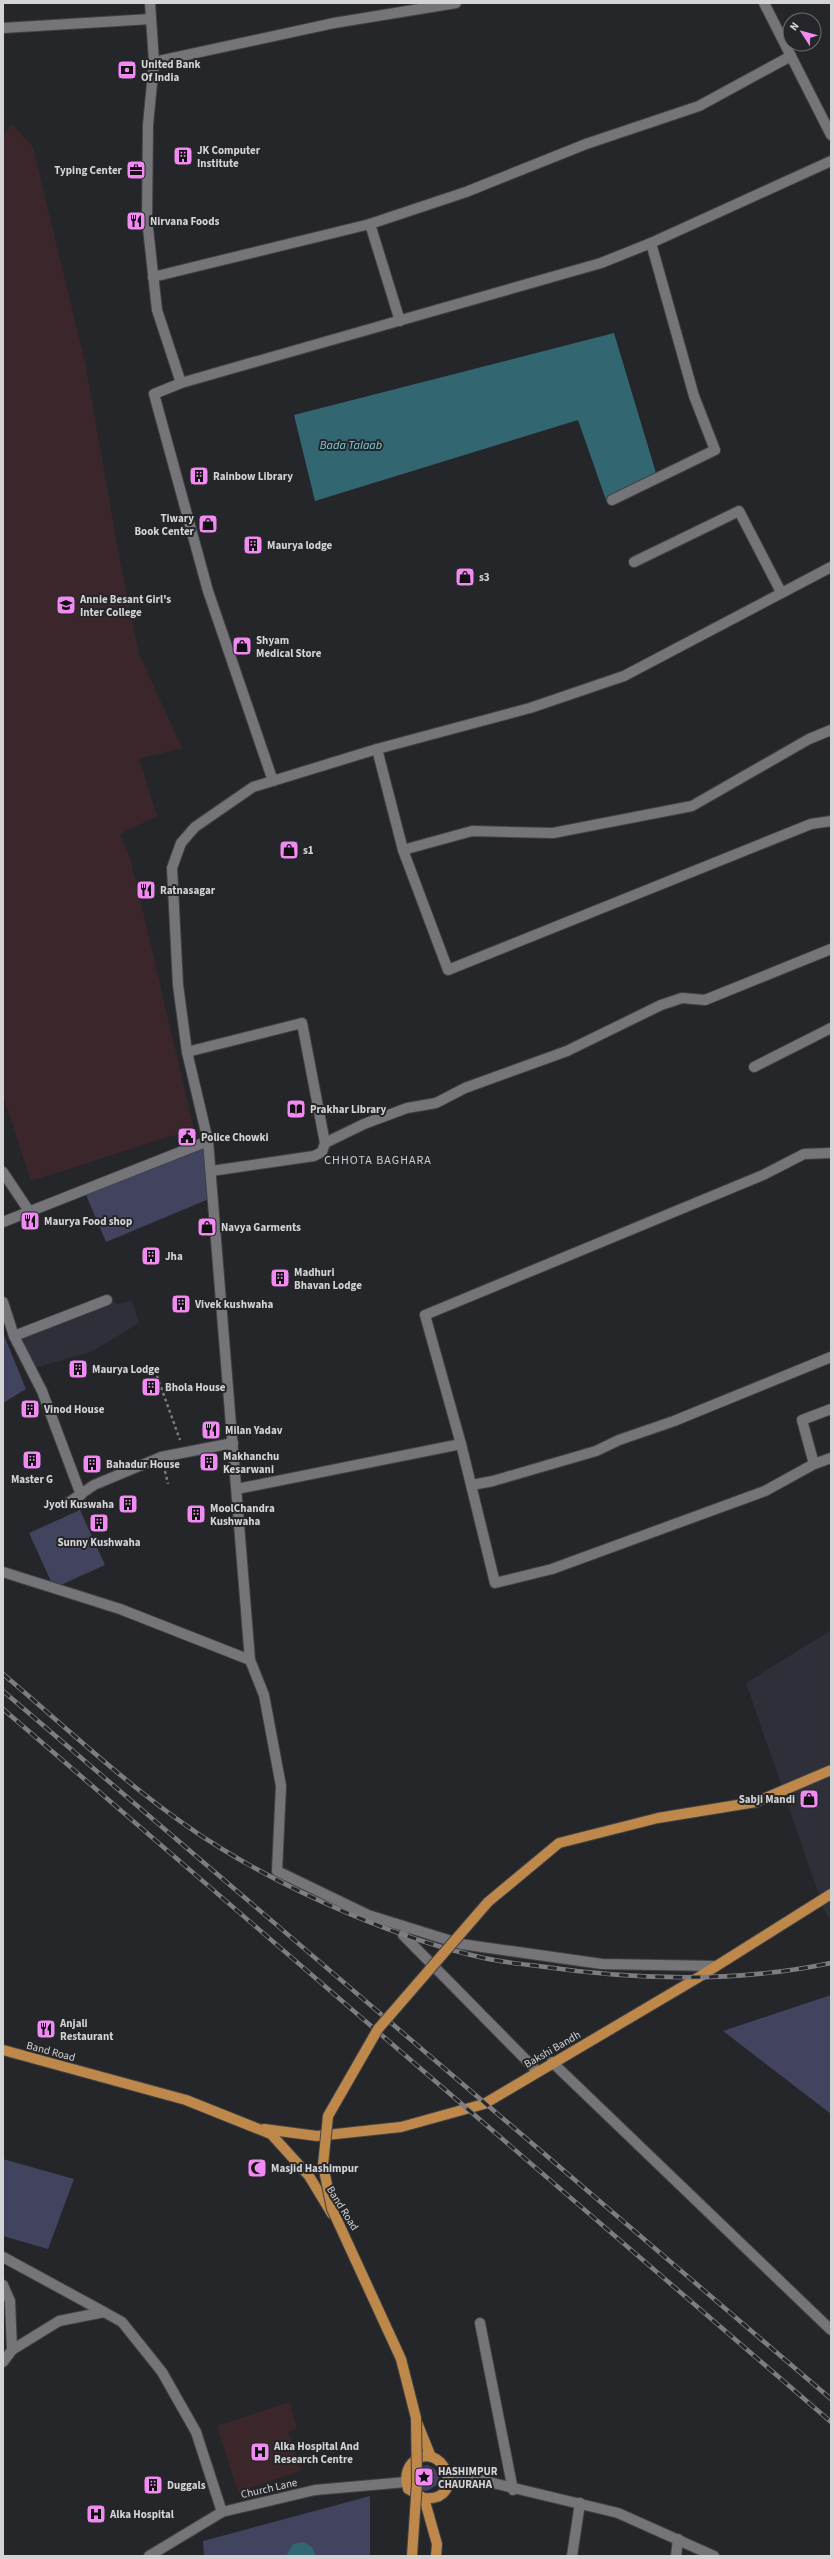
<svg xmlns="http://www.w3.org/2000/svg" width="834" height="2559" viewBox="0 0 834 2559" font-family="'Source Sans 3',sans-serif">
<rect width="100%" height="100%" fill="#252629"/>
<g fill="#2e2f38">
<polygon points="132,1301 139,1323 91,1352 31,1369 20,1340 36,1325 80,1309 114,1302 117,1304"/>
<polygon points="831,1630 831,1919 826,1915 746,1683"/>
</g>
<polygon fill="#3b272b" points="12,124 33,147 86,367 119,556 139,654 182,748 139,759 157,816 120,834 131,861 194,1129 31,1181 3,1095 3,137"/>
<polygon fill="#3b272a" points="289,2402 297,2429 288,2432 301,2471 238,2492 217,2426"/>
<g fill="#42435f">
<polygon points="203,1147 209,1199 106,1242 86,1195"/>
<polygon points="3,1333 26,1389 3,1403"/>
<polygon points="80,1510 105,1565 54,1588 29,1533"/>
<polygon points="831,1995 831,2114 723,2031"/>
<polygon points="3,2159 74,2179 48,2249 3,2236"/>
<polygon points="427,2465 435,2469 439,2477 437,2485 427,2491 419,2489 418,2468"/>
<polygon points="370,2496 370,2556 204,2556 203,2541"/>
</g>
<g fill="#326671">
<polygon points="614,333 656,473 606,500 578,420 315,501 294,415"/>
<polygon points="304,2542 312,2547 316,2556 286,2556 293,2544"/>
</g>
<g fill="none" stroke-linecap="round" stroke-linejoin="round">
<defs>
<g id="minor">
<polyline points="150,3 154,62 148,125 147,219 157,310 181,383 154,394 208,591 273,781"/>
<polyline points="764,3 831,135"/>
<polyline points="3,28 151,19"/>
<polyline points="154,62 334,23 456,3"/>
<polyline points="370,224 400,321"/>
<polyline points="153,277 370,224 466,192 586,144 699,106 791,56"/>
<polyline points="181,383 601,263 651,243 831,161"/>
<polyline points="612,500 715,450 694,396 651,243"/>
<polyline points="634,562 739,511 781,592"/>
<polyline points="377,749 403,850 472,831 553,833 692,806 809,739 831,730"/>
<polyline points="403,850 448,970 811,824 831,821"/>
<polyline points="187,1052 302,1023 325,1143"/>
<polyline points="754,1067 831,1028"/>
<polyline points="211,1171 314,1156 322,1152 325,1143 364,1124 407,1108 436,1103 465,1088 567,1051 661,1005 682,998 705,1000 831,949"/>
<polyline points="3,1172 29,1211"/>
<polyline points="3,1222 208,1141"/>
<polyline points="3,1302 14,1336 42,1391 81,1495"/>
<polyline points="14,1336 107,1300"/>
<polyline points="461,1444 425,1315 763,1175 804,1154 831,1153"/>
<polyline points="814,1464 831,1458"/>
<polyline points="472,1485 493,1481 596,1451 619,1440 674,1421 831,1357"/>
<polyline points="237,1489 461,1444 495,1583 552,1569 765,1491 814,1464 802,1420 831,1409"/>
<polyline points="68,1503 94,1485 161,1457 233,1443"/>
<polyline points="3,1572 120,1609 250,1660"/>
<polyline points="403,1935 537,2071"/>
<polyline points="716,1966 602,1964 461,1944 368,1915 277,1871 281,1786 264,1695 250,1660 208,1141 187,1052 178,985 172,868 181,843 195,827 253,787 377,749 530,708 624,676 831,567"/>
<polyline points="552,2062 831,2330"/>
<polyline points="3,2257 104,2312"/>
<polyline points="3,2285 10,2301 12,2350"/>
<polyline points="480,2323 513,2490"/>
<polyline points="3,2362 12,2350 59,2321 104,2312 122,2322 162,2372 196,2432 222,2512"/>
<polyline points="447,2472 618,2513 714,2556"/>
<polyline points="149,2556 222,2512 315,2490 406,2482"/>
<polyline points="572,2556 580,2503"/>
<polyline points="676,2556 678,2539"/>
</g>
<g id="major">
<polyline points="3,2050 186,2100 271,2134 309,2176 332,2214"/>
<polyline points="264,2129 317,2136 401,2127 484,2104 699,1977 831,1894"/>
<polyline points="416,2420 431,2457"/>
<path d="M 424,2498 C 470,2502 441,2435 412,2463 C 405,2471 405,2479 408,2489 L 424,2498 L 437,2544 L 436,2556"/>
</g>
</defs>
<use href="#minor" stroke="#414245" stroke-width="12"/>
<use href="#major" stroke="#414245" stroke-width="12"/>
<g stroke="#7a7a7d" stroke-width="2.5" stroke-dasharray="3 3" stroke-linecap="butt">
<polyline points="157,1376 180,1440"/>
<polyline points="165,1471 168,1484"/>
</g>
<use href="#minor" stroke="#747479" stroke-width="10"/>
<use href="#major" stroke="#be884a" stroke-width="10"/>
<defs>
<g id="rail">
<path d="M 3,1674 C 74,1734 142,1800 222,1849 C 297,1895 398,1939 484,1958 C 502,1962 520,1964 538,1966 C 634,1980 736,1983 831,1963"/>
<polyline points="3,1691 831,2399"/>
<polyline points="3,1709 831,2422"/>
</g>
</defs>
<use href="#rail" stroke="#7e7e81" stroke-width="4.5"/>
<use href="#rail" stroke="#252629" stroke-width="3" stroke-dasharray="9" stroke-linecap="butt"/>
<defs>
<polyline id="major-bridge" points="412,2556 417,2482 416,2418 401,2359 332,2209 323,2165 328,2116 378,2029 488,1902 559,1843 658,1818 756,1802 831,1770"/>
</defs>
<use href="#major-bridge" stroke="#414245" stroke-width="12" stroke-linecap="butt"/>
<use href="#major-bridge" stroke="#be884a" stroke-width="10"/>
</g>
<defs>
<symbol id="bank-square" viewBox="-11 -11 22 22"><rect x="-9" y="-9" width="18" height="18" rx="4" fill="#f28af3" stroke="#252629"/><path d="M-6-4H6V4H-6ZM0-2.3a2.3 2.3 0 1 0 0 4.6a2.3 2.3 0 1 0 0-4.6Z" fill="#111"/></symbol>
<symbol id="building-square" viewBox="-11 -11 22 22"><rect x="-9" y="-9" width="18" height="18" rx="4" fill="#f28af3" stroke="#252629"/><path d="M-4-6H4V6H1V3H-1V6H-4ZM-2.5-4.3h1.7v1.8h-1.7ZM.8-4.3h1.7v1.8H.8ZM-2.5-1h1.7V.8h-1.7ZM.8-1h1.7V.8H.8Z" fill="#111"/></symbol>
<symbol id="office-square" viewBox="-11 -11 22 22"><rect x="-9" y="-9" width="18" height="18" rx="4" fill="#f28af3" stroke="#252629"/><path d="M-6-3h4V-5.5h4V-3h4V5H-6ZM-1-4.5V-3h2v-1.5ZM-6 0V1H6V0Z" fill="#111"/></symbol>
<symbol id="restaurant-square" viewBox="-11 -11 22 22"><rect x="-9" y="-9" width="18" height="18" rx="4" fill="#f28af3" stroke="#252629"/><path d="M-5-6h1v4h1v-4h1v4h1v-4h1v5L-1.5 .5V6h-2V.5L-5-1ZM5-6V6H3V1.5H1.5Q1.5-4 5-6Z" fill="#111"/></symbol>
<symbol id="shop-square" viewBox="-11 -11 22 22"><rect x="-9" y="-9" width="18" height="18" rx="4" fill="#f28af3" stroke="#252629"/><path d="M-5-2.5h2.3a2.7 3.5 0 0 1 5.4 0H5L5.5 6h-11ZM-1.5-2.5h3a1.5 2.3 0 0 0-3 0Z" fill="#111"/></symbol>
<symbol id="school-square" viewBox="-11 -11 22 22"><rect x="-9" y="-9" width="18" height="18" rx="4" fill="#f28af3" stroke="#252629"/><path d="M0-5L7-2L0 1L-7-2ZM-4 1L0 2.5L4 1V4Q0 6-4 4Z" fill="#111"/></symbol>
<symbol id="library-square" viewBox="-11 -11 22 22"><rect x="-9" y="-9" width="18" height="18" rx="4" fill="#f28af3" stroke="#252629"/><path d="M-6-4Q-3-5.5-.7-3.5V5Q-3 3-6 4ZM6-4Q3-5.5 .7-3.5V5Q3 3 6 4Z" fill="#111"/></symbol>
<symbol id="civic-square" viewBox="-11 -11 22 22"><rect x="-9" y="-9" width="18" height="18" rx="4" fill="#f28af3" stroke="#252629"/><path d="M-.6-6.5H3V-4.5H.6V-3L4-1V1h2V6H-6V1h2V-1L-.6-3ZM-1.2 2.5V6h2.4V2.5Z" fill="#111"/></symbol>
<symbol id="mosque-square" viewBox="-11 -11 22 22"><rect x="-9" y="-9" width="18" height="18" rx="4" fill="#f28af3" stroke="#252629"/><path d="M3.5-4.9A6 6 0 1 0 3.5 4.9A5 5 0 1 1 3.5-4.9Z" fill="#111"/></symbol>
<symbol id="hospital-square" viewBox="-11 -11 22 22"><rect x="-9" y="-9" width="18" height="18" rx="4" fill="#f28af3" stroke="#252629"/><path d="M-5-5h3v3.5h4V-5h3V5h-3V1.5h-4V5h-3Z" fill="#111"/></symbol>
<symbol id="sight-square" viewBox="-11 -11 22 22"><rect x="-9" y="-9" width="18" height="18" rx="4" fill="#f28af3" stroke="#252629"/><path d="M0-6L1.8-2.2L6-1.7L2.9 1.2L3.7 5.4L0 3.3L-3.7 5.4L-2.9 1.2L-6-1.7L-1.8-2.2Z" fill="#111"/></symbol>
</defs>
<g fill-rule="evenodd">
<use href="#bank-square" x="116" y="59" width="22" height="22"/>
<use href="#building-square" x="172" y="145" width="22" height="22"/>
<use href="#office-square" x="125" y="159" width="22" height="22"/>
<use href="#restaurant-square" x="125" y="210" width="22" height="22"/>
<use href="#building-square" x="188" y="465" width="22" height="22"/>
<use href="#shop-square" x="197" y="513" width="22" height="22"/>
<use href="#building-square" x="242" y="534" width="22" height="22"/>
<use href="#shop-square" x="454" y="566" width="22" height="22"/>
<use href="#school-square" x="55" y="594" width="22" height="22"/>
<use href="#shop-square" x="231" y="635" width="22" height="22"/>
<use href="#shop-square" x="278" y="839" width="22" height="22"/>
<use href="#restaurant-square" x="135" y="879" width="22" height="22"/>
<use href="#library-square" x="285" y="1098" width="22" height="22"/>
<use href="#civic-square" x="176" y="1126" width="22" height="22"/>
<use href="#restaurant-square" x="19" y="1210" width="22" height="22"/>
<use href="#shop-square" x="196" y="1216" width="22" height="22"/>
<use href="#building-square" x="140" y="1245" width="22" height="22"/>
<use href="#building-square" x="269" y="1267" width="22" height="22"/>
<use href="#building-square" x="170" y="1293" width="22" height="22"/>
<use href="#building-square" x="67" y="1358" width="22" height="22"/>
<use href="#building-square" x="140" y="1376" width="22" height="22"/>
<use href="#building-square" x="19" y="1398" width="22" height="22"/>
<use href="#restaurant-square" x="200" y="1419" width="22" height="22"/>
<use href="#building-square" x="21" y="1449" width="22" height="22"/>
<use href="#building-square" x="198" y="1451" width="22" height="22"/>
<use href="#building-square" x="81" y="1453" width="22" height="22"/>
<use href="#building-square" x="117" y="1493" width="22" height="22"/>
<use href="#building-square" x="185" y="1503" width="22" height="22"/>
<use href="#building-square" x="88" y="1512" width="22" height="22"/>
<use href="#shop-square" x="798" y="1788" width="22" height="22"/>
<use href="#restaurant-square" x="35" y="2018" width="22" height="22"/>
<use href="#mosque-square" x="246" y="2157" width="22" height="22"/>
<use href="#hospital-square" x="249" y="2441" width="22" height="22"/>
<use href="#sight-square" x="413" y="2466" width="22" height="22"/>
<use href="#building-square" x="142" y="2474" width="22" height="22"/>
<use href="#hospital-square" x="85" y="2503" width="22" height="22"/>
</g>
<g text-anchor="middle" stroke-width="4" stroke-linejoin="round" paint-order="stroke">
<g font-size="11" font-weight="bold" fill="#d4d4d7" stroke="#252629" text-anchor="start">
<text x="141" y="68">United Bank<tspan x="141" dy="13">Of India</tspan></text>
<text x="197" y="154">JK Computer<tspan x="197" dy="13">Institute</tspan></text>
<text x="122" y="174" text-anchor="end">Typing Center</text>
<text x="150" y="225">Nirvana Foods</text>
<text x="213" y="480">Rainbow Library</text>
<text x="194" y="522" text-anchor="end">Tiwary<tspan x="194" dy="13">Book Center</tspan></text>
<text x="267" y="549">Maurya lodge</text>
<text x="479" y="581">s3</text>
<text x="80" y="603">Annie Besant Girl's<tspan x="80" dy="13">Inter College</tspan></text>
<text x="256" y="644">Shyam<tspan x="256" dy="13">Medical Store</tspan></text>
<text x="303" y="854">s1</text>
<text x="160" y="894">Ratnasagar</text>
<text x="310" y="1113">Prakhar Library</text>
<text x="201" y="1141">Police Chowki</text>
<text x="44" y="1225">Maurya Food shop</text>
<text x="221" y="1231">Navya Garments</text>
<text x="165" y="1260">Jha</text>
<text x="294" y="1276">Madhuri<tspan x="294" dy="13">Bhavan Lodge</tspan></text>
<text x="195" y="1308">Vivek kushwaha</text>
<text x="92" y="1373">Maurya Lodge</text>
<text x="165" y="1391">Bhola House</text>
<text x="44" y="1413">Vinod House</text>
<text x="225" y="1434">Milan Yadav</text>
<text x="223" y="1460">Makhanchu<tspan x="223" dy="13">Kesarwani</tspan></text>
<text x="106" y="1468">Bahadur House</text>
<text x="32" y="1483" text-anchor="middle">Master G</text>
<text x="114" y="1508" text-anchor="end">Jyoti Kuswaha</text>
<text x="210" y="1512">MoolChandra<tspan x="210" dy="13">Kushwaha</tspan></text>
<text x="99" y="1546" text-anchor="middle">Sunny Kushwaha</text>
<text x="795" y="1803" text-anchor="end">Sabji Mandi</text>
<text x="60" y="2027">Anjali<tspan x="60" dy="13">Restaurant</tspan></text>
<text x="271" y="2172">Masjid Hashimpur</text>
<text x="274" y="2450">Alka Hospital And<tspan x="274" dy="13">Research Centre</tspan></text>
<text x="438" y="2475">HASHIMPUR<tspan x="438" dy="13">CHAURAHA</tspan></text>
<text x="167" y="2489">Duggals</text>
<text x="110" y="2518">Alka Hospital</text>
</g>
<g font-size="11" fill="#d4d4d7" stroke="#252629">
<text transform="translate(552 2049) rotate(-30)" y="4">Bakshi Bandh</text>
<text transform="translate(51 2051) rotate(15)" y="4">Band Road</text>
<text transform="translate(343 2208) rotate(58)" y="4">Band Road</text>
<text transform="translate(269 2488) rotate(-13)" y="4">Church Lane</text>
</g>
<g font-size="12" font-style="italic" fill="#79d0e3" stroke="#252629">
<text x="351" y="449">Bada Talaab</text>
</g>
<g font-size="12" letter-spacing="1" fill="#cccdd2" stroke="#252629">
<text x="378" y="1164">CHHOTA BAGHARA</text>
</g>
</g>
<rect width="834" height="2559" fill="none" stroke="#d4d4d7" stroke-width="8"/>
<g transform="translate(802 32) rotate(306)"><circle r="19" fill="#252629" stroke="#6b6c6f"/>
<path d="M0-3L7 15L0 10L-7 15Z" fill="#f28af3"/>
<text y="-6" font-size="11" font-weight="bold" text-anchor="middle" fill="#d4d4d7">N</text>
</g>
</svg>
